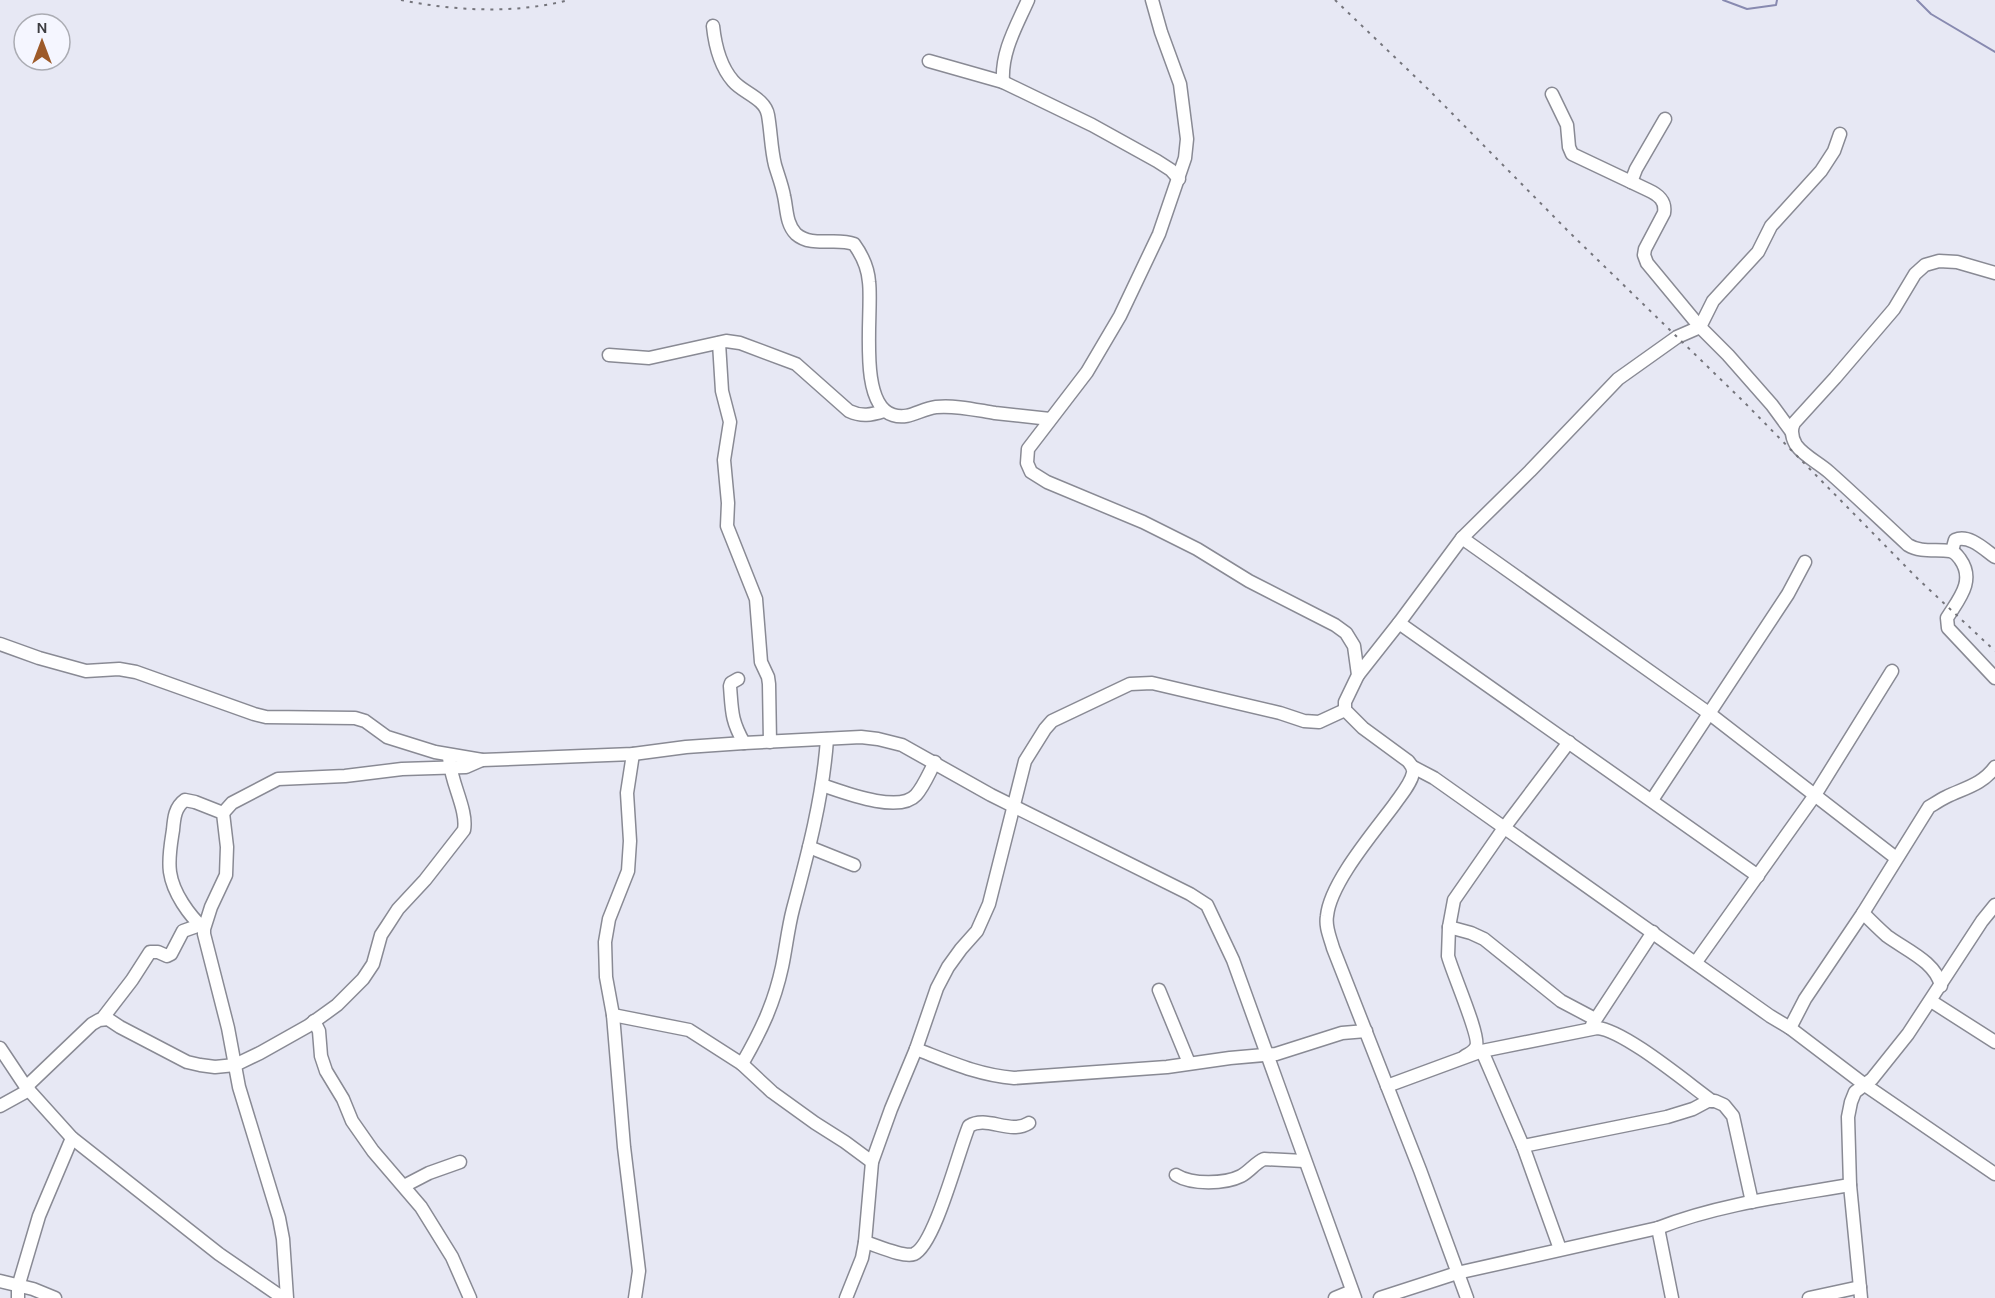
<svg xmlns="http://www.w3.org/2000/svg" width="1995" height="1298" viewBox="0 0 1995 1298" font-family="Karla,sans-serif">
<rect width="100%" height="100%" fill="#e7e8f4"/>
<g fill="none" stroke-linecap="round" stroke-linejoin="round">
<g stroke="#888ab0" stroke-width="2">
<polyline points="1723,0 1747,9 1776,5 1777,0"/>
<polyline points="1917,0 1931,14 1995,52"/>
</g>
<defs>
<g id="minor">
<path d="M 1152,0 L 1161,32 L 1180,84 L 1187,139 L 1185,158 L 1159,234 L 1120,316 L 1087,372 L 1028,449 L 1027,463 L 1031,472 L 1047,482 L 1143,522 L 1197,549 L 1249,581 L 1335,625 L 1346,633 L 1354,646 L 1358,675 L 1345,702 L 1345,710 L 1363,728 L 1408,761 C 1411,765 1414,768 1413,773 C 1411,784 1400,796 1394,805 C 1374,832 1330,883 1327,916 C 1325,927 1330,937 1333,948 L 1420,1170 L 1467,1298"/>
<path d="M 713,26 C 715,45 720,66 733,81 C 743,93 765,98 768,115 C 771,132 771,149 775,165 C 778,175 782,185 784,196 C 787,209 786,224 796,234 C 812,248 836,237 854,244 C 862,255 868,268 869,282 C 873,311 857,404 893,415 C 909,420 920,409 936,407 C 956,405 976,410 995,413 C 1014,415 1032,417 1050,419"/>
<polyline points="929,61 1003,82 1092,125 1157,161 1171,170 1179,179"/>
<path d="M 1003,82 C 1001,52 1016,27 1028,0"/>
<path d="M 1552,94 L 1567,125 L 1569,147 L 1572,154 L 1648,190 C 1659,195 1666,201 1664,213 L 1645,249 L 1644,255 L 1647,263 L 1700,327 L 1728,355 L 1772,405 L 1791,431"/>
<polyline points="1631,182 1636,169 1665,119"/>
<path d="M 1995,273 L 1957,262 L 1939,261 L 1925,265 L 1915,274 L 1894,309 L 1835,378 L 1794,423 C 1790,431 1792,438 1796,445 C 1804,456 1819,463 1829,472 C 1856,496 1882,521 1908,545 C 1921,553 1936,549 1950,551 C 1955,552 1957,555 1960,559 C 1976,581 1958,600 1947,618 L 1948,628 L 1995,678"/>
<polyline points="719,343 722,391 730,422 724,460 728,503 727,526 756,599 761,662 768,677 769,684 770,742"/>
<path d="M 609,355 L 649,358 L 726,341 L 740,343 L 796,364 L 849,411 C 862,417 871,415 884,411"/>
<polyline points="1462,538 1710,714 1896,858"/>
<path d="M 1952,551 L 1955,540 C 1969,534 1984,549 1995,557"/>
<polyline points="1399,623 1758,876"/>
<polyline points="0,644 39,658 86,671 119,669 136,672 254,714 266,717 355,718 365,721 387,737 435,752 482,760 633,754 686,747 744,743 861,737 878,739 902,745 991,795 1190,894 1207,905 1233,960 1355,1298"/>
<polyline points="1358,675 1399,623 1462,538 1530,471 1618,379 1677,337 1700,327 1713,301 1758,252 1771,226 1821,171 1834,151 1840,134"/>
<path d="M 738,679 L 731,683 L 730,686 C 732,711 731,720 744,743"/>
<polyline points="633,754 627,793 630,841 628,871 609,919 605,942 606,977 613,1015 624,1147 639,1271 635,1298"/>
<polyline points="1413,767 1434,778 1770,1016 1790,1028 1865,1085 1995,1174"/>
<path d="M 822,785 C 843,792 899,814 916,795 C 924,786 929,773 935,762"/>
<polyline points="1652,800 1788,594 1805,562"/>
<polyline points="223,813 232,803 278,779 345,776 402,769 466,767 482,760"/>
<polyline points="809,847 854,865"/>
<path d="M 1863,913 C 1871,921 1879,929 1887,936 C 1906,950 1936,962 1941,986"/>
<polyline points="1449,927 1471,933 1484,939 1561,1001 1595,1019"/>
<path d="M 204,929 C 189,915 173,893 170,872 C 168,858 171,843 173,830 C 174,818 175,807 185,800 L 195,802 L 223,813 L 227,847 L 226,875 L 211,907 L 204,929 L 204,934 L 228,1028 L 239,1087 L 279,1218 L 283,1239 L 287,1298"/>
<polyline points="1696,962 1815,795 1892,671"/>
<polyline points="1159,990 1189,1063"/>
<polyline points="1931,1001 1995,1042"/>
<polyline points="613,1015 689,1030 742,1064 772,1092 815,1123 845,1142 872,1162"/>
<polyline points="102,1019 132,980 150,952 158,952 167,956 171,954 183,931 200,925"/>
<polyline points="314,1021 319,1031 321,1056 326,1071 343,1099 352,1121 373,1151 421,1207 452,1257 470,1298"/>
<polyline points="1592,1025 1653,932"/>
<path d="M 1790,1028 L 1805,999 L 1863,913 L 1929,807 C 1934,804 1940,800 1946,797 C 1964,788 1982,785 1995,767"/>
<polyline points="0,1048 26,1087 72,1138 219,1254 283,1298"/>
<path d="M 916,1049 C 950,1062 978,1075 1014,1078 L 1167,1067 L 1230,1058 L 1276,1054 L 1342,1033 L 1366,1031"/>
<polyline points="1482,1051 1523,1146 1560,1249"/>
<path d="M 1465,1056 C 1469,1054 1474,1051 1476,1047 C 1481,1037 1452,972 1448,956 L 1449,927 L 1454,900 L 1504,828 L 1569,742"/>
<path d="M 742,1064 C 761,1031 774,1004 782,967 C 786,948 788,928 793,909 C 808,853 823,797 827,739"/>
<path d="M 1387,1086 L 1482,1051 L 1597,1028 C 1624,1030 1687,1083 1712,1101"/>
<path d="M 26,1087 L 92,1024 L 99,1020 L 108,1019 L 120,1027 L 187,1062 L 200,1065 L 215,1067 L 235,1065 L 260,1053 L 308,1026 L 337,1005 L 363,979 L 373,964 L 381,935 L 387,926 L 398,909 L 425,880 L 464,830 C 468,809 449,780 449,755"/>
<polyline points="0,1106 29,1090"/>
<polyline points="1523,1146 1667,1117 1693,1109 1708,1101 1715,1101 1724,1105 1733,1116 1752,1202"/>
<path d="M 1176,1175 C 1192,1185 1225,1184 1241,1176 C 1250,1171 1255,1163 1264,1159 L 1304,1161"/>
<polyline points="404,1186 429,1173 460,1162"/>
<polyline points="1658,1228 1672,1298"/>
<path d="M 865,1242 C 876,1245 904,1258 914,1254 C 935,1245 959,1149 969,1126 C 987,1115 1010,1135 1029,1123"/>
<polyline points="0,1281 33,1289 55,1298"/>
<polyline points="18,1298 18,1287 39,1216 72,1138"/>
<polyline points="846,1298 862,1258 865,1242 872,1162 891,1109 916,1049 937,988 948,967 961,949 977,931 989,904 1025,761 1045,729 1052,721 1130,684 1152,683 1280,713 1304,721 1319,722 1345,710"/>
<polyline points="1335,1298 1352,1291"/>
<path d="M 1380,1298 L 1457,1273 L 1658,1228 C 1719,1204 1786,1196 1850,1185"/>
<polyline points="1809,1298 1860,1287"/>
<polyline points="1861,1298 1850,1185 1848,1117 1851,1102 1855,1092 1872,1079 1908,1034 1982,921 1995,905"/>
</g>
</defs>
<use href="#minor" stroke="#898a94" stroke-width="15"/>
<use href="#minor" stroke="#fff" stroke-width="12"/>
<g stroke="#75757c" stroke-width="2" stroke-dasharray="3 6" stroke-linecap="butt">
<path d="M 401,0 C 455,11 515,14 569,0"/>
<polyline points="1335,0 1429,90 1569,232 1743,401 1918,579 1995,651"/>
</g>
</g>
<g transform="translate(42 42)"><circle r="28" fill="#f5f6ff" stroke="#abacb3" stroke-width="1.5"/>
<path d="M0-4.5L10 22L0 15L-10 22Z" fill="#9d5a29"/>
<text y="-9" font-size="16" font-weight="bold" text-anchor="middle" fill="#3c3c40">N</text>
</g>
</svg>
